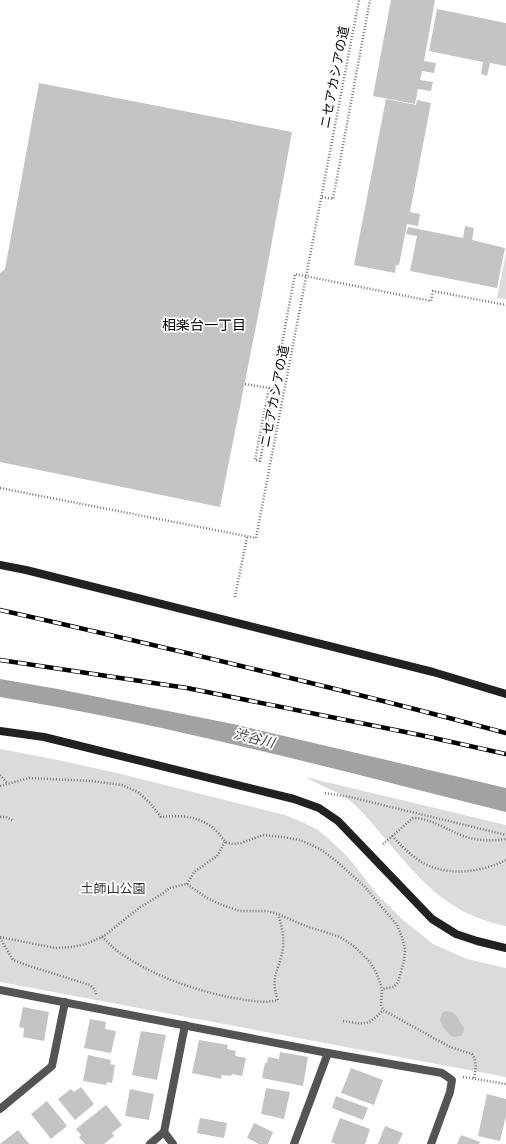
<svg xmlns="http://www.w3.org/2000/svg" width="506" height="1144" viewBox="0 0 506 1144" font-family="Karla,'Noto Sans JP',sans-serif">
<rect width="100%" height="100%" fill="#fff"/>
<g fill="#dbdbdb">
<polygon points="506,253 506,299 497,298"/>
<polygon points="0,749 53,759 117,773 285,815 302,822 318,830 331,841 347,856 377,894 403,920 433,944 467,959 506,968 506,1077 0,982"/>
<path d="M 305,777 L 506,825 L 506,926 C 449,915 422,882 387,841 C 375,827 364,812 349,800 C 337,791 319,785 305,777 Z"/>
</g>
<path fill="#a2a2a2" d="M 0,679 L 58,689 L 233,724 L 506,788 L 506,812 C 338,770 171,725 0,697 Z"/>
<g fill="#c4c4c4">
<polygon points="391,0 435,0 424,61 436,63 434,73 422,71 420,80 433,82 431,91 418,89 415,104 373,96"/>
<polygon points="437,9 506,23 506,66 490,63 487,76 481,74 483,62 429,51"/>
<polygon points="39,83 292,132 260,306 220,507 0,462 0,273 5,269"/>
<polygon points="386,99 416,105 417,100 431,103 410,212 420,214 418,226 407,224 399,265 396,265 395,273 354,265"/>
<polygon points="465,226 474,228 472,240 505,248 497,288 410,271 417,236 406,234 408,227 463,238"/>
<polygon points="23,1007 49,1012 44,1041 23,1037 24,1028 19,1027"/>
<polygon points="445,1011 452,1012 456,1015 464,1028 463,1033 461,1036 454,1037 450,1035 443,1027 440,1020 442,1013"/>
<polygon points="90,1019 106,1022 105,1029 116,1031 111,1053 84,1048"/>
<polygon points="141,1031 166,1035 157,1080 132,1075"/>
<polygon points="199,1040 228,1045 227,1049 236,1051 235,1056 246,1058 242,1076 232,1074 231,1076 222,1075 221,1079 192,1073"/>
<polygon points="280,1052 308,1057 303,1086 262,1078 265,1063 267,1063 268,1057 279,1059"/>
<polygon points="88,1055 111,1060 110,1064 115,1065 112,1083 107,1082 106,1085 83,1081"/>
<polygon points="351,1068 383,1080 374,1105 341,1093"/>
<polygon points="81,1087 94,1104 75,1120 58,1099 71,1089 74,1092"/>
<polygon points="266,1088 290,1092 284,1119 261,1114"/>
<polygon points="130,1089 154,1094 149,1120 125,1116"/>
<polygon points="487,1094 506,1099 506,1116 500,1141 478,1136"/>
<polygon points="336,1096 368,1108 363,1120 332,1108"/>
<polygon points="47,1101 67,1126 51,1139 31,1114"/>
<polygon points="106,1105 122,1125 112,1133 114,1136 104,1144 85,1144 79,1137 81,1135 76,1129"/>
<polygon points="200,1118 227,1123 224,1138 197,1133"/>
<polygon points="340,1118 370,1129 365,1144 336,1144 331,1142"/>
<polygon points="254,1123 273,1132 268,1144 259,1144 247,1138"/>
<polygon points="385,1126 403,1133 398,1144 378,1144"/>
<polygon points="18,1130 29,1144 0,1144"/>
<polygon points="461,1135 480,1142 479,1144 457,1144"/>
</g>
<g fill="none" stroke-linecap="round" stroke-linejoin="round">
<g stroke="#767676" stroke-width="2.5" stroke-dasharray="1 2" stroke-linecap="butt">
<polyline points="322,197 333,199 370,0"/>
<polyline points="245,384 269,388 255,460 260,461 295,274 431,301 433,291 506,305"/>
<polyline points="0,488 256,538 359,0"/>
<polyline points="235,597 247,537"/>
<polyline points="0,775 7,783"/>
<path d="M 0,786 L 29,778 L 91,781 L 122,785 L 138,792 L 150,803 L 161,817 C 188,814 210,818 225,842 L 233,844 L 241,843 L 263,835 L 283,837 L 300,840 L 320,849 L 335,860 L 365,887 L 397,925 L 402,937 L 405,949 L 404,961 L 398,982 L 394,987 L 382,989"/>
<polyline points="325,793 350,797 506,835"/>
<polyline points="0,817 6,817 14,821"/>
<path d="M 392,836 C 401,845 409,854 420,861 C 445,877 480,873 506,860"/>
<path d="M 383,844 L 413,818 C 432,818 448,831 466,837 C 479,841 493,841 506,839"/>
<polyline points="187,884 194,872 217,856 225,842"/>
<path d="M 0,937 L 55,948 L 72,947 L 86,944 L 104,936 L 139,908 L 165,892 L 169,888 L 187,884 L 207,898 L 222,905 L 240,911 L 267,911 L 278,914 L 303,925 L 340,937 L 355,947 L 370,962 L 377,974 L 382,989 L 381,1005 L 383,1010 L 450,1047 L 472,1054 C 477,1062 476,1069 474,1078"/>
<path d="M 102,937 C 108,942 113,948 120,953 C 153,976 194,990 233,998 C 249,1000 263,1004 278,1000 C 269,976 280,970 283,948 C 284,936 282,926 278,915"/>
<polyline points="0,938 13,960 29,966 90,985 95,990 96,995"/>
<path d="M 343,1021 C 365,1024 367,1027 383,1010"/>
<polyline points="463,1077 506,1084"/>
</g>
<g stroke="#545454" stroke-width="8">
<polyline points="0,990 328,1053 442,1073 452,1080 450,1092 431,1144"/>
<polyline points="0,1109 52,1066 65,1002"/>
<polyline points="164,1132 173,1144"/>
<polyline points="150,1144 164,1132 185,1025"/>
<polyline points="294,1144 328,1053"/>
</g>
<g stroke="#212121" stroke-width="8">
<polyline points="0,565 26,570 433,672 506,694"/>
<polyline points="0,731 44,737 294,799 319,808 338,821 432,919 456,934 477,941 506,948"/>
</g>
<defs>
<g id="rail">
<path d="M 0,610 C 169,648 338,688 506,733"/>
<polyline points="0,660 187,688 420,735 506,754"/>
</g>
</defs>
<use href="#rail" stroke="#000" stroke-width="4.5"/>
<use href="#rail" stroke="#fff" stroke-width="3" stroke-dasharray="9" stroke-linecap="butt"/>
</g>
<g text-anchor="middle" stroke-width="3.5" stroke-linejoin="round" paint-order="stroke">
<g font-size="13" fill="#000" stroke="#fff">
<text transform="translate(334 77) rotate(-79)" y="5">ニセアカシアの道</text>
<text transform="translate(274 396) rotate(-79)" y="5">ニセアカシアの道</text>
</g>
<g font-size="13" fill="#323232" stroke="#fff">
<text x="113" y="893">土師山公園</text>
</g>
<g font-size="14" fill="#000" stroke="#fff">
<text x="204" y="330">相楽台一丁目</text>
</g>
<g font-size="14" font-style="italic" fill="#434343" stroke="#fff">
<text transform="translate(254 738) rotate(14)" y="5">渋谷川</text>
</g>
</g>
</svg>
